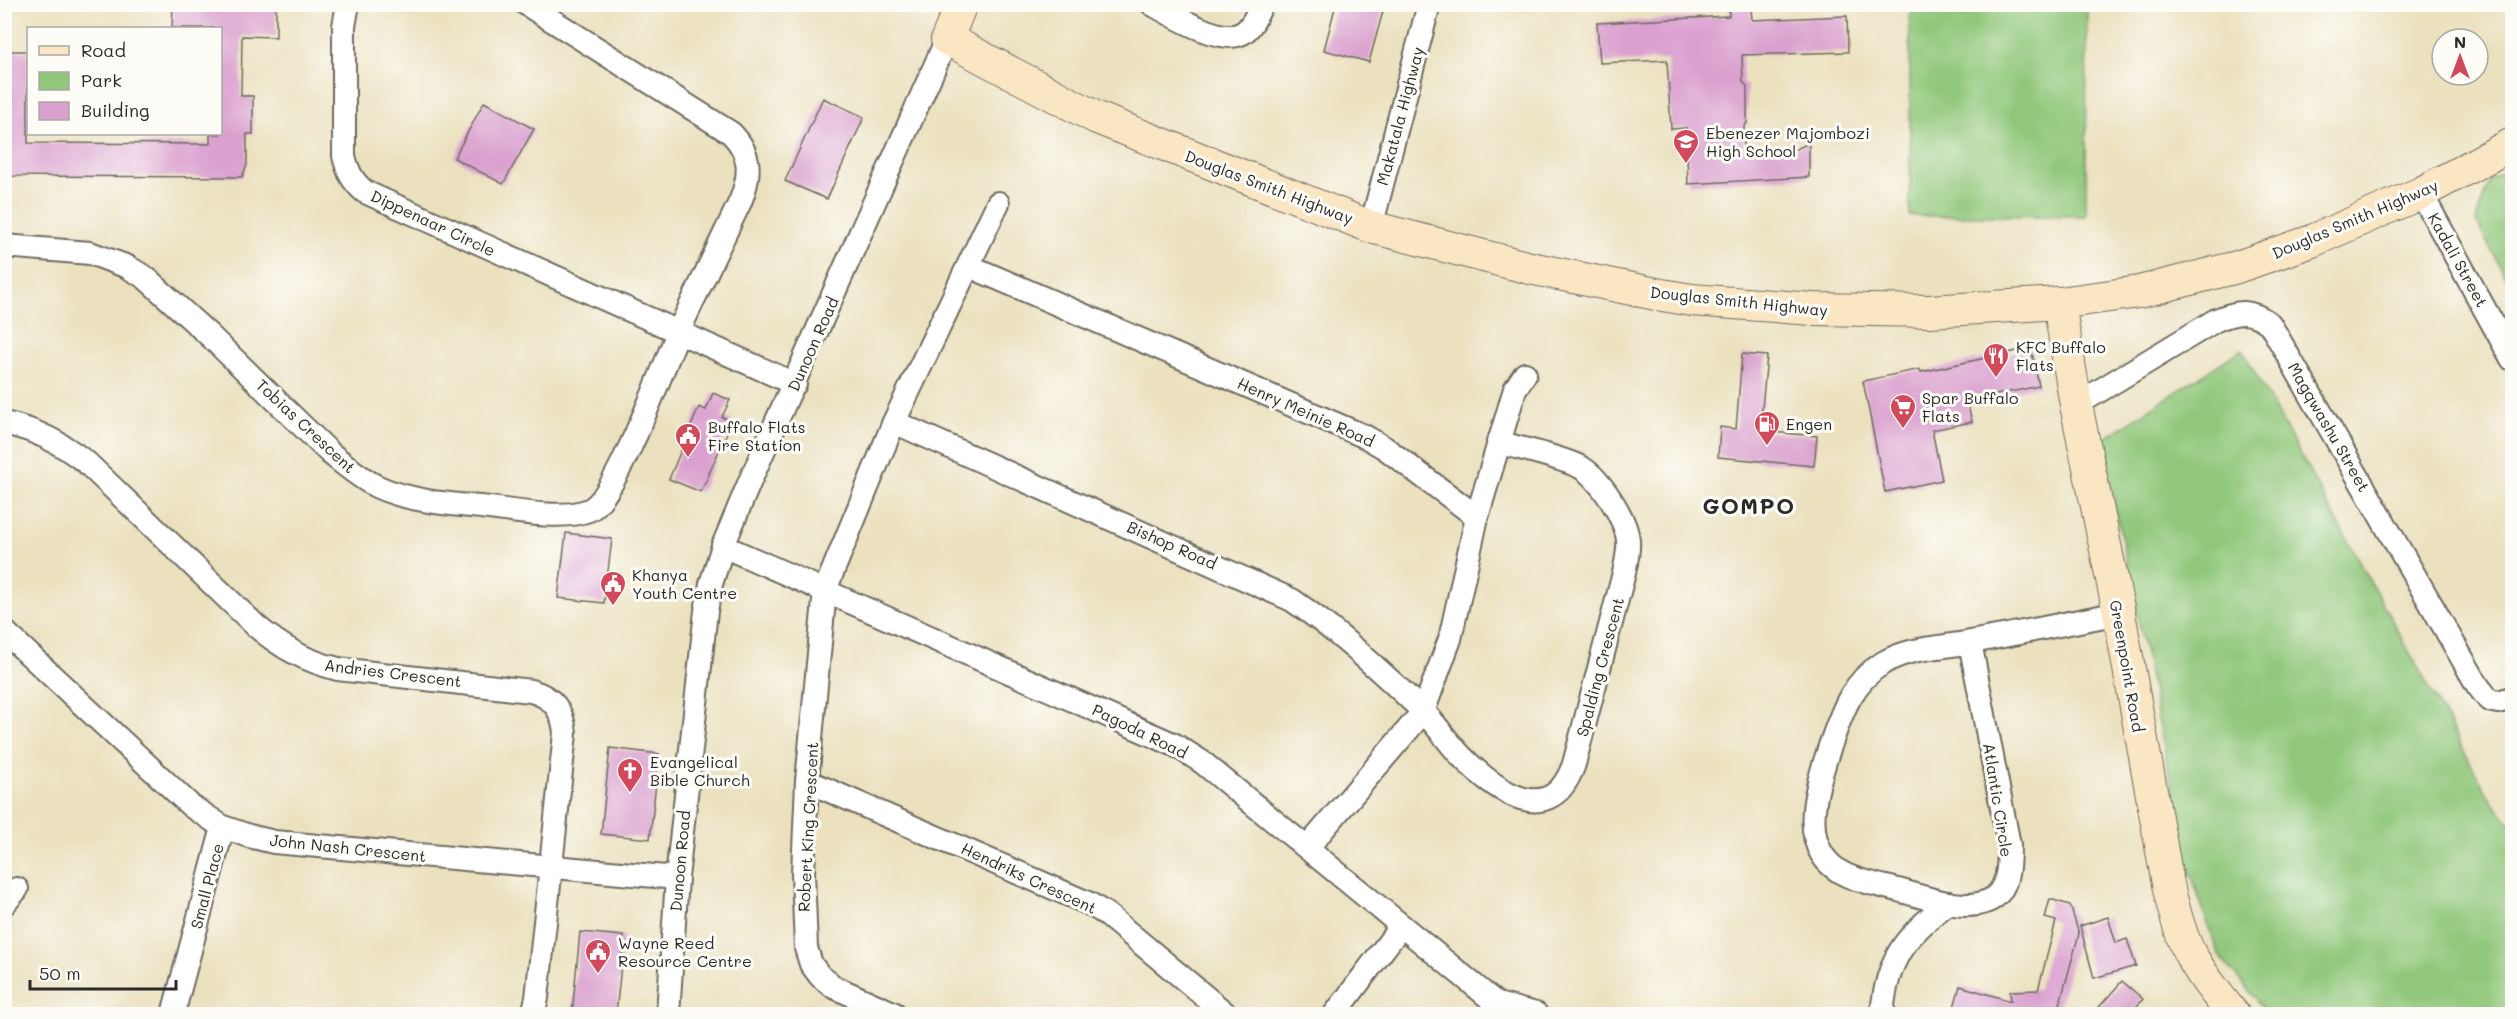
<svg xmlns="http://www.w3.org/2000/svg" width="2517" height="1019" viewBox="0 0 2517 1019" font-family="Mali,sans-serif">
<rect width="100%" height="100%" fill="#fdfcf7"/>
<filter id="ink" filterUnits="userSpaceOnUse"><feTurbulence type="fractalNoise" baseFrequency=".0167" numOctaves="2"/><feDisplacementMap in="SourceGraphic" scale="12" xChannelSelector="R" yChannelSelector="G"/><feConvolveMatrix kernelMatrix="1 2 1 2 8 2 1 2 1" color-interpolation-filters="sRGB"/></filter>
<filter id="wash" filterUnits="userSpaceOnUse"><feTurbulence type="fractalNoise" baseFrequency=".008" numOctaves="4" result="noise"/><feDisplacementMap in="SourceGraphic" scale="24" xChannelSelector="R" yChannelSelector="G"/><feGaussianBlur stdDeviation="1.35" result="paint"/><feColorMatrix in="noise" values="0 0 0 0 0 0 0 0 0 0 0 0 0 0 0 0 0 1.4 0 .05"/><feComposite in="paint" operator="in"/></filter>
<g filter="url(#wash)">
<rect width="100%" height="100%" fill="#ebe1bf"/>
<g fill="#90c77a" stroke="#5e7952" stroke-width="1.5">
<polygon points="1910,5 2087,5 2086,216 1910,216"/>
<polygon points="2512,167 2512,289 2476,221 2489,180"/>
<polygon points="2242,349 2491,800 2512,825 2512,1014 2268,1014 2218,954 2187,862 2102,440"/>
</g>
<g id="blocks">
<g fill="#daa0cf">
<polygon points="173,4 276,4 276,37 242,36 241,96 253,96 253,134 247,134 247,165 242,177 6,176 4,51 28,51 28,143 210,144 210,134 220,134 220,28 172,28"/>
<polygon points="1336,4 1385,4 1369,62 1324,50"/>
<polygon points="1751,8 1752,20 1847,16 1848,52 1742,55 1743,82 1747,86 1747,123 1744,127 1744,150 1796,149 1809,143 1809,177 1688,184 1686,128 1671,129 1667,60 1600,63 1597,23 1729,16 1729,9"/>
<polygon points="823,98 864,117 827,199 785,181"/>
<polygon points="484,102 534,129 503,184 454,158"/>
<polygon points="2031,348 2039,386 1967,401 1972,422 1932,430 1942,480 1885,492 1863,381 1920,369 1921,372"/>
<polygon points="1742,354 1767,356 1760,431 1817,436 1814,466 1718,457 1720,427 1736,429"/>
<polygon points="713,393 730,400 722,417 732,421 701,492 669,479 699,407 706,410"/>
<polygon points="566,533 612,539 604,603 558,598"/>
<polygon points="610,748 659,754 650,839 601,834"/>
<polygon points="2050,899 2070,905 2079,934 2057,1014 1952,1014 1960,986 2011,1001 2010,991 2038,990 2056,921 2045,918"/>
<polygon points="2108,917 2116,943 2127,939 2136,966 2094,978 2080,926"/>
<polygon points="580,932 624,936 616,1014 572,1014"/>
<polygon points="2122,981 2143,999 2130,1014 2093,1014"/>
</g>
</g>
</g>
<g filter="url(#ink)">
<use href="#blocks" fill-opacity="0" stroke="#6e6b5f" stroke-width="1.5"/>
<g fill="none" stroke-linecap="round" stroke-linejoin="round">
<defs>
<g id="street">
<path d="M 348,4 L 344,26 L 344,156 C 348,172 352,181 365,192 L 795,384"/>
<path d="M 1152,4 C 1172,15 1224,47 1244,32 C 1253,26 1257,13 1262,4"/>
<polyline points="2421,193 2512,359"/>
<polyline points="1371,227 1429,4"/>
<path d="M 4,246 L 90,253 L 128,267 L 146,278 L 210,336 L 330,453 C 345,465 361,479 378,487 C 409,501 448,504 481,507 C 511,510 561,521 589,510 C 615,500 664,365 678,333 C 698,289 719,246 740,202 C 751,175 752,154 731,133 L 526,4"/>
<polyline points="969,266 1366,437 1385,448 1477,517 1450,639 1423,712 1308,847"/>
<path d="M 2076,405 L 2216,320 C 2238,311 2250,309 2270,324 L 2478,686 L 2489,700 L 2498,702 L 2512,698"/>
<path d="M 894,422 L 1292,600 C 1338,631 1381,672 1422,710 C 1436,724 1447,741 1461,756 C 1495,790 1550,832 1574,764 L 1624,573 C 1626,563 1629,551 1628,541 C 1627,520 1598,474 1578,466 C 1553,455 1525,450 1498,442"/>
<path d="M 4,423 C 37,430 61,443 87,463 L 256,626 C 281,647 305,661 338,669 L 531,691 C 553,697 563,711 565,733 L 537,998 L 533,1014"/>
<polyline points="1477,517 1515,389 1525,374"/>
<polyline points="723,546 1175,745 1202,762 1497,1004 1536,1014"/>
<polyline points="4,631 191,806 223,827 249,836 274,842 677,878"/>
<path d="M 1970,642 L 2009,845 C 2009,865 2009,892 1988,901 C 1965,911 1934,900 1912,894 C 1891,887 1866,884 1846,875 C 1795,851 1816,789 1829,749 C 1841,715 1850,683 1883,663 C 1909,647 1942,648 1971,642 C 2020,633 2069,623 2119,613"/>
<polyline points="807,781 1090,904 1106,914 1226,1014"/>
<polyline points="4,904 17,889"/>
<polyline points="173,1014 223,827"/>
<polyline points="668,1014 677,878 706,611 711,584 723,546 750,481 947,39"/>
<polyline points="895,1014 834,987 820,976 811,964 806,948 803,873 807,781 825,590 894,422 998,203"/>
<polyline points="1335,1014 1401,926"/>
<path d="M 1882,1014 C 1887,958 1905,936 1948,903"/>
</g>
<g id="secondary">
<polyline points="961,4 947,39 1097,118 1371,227 1530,268 1656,294 1692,300 1813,309 1930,311 2059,303 2139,292 2183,281 2237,267 2312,241 2421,193 2512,144"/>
<path d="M 2059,303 L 2076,405 L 2119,613 L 2168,884 C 2173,907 2179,931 2189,952 C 2201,974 2217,995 2233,1014"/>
</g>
</defs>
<use href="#street" stroke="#6e6b5f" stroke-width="26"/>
<use href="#secondary" stroke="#6e6b5f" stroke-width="34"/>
<use href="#street" stroke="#fff" stroke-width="22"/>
<use href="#secondary" stroke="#fbe6c4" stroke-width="32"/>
</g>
</g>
<defs>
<symbol id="school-pin" viewBox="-11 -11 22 30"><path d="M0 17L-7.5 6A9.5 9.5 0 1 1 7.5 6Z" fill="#d1495b" stroke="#fdfcf7"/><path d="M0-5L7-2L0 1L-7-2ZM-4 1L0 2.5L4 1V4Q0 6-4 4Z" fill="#fff"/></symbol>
<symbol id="restaurant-pin" viewBox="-11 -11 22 30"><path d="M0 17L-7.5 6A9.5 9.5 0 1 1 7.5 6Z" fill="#d1495b" stroke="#fdfcf7"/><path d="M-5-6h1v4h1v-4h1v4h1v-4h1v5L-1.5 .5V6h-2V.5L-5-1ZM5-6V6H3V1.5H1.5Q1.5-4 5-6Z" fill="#fff"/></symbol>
<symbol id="supermarket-pin" viewBox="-11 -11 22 30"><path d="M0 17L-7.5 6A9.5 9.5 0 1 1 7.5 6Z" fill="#d1495b" stroke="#fdfcf7"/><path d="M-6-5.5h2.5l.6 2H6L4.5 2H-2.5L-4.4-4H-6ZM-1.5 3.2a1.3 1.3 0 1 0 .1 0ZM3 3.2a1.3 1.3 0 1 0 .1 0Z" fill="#fff"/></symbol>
<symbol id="fuel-pin" viewBox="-11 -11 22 30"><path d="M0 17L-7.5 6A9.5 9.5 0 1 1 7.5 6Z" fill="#d1495b" stroke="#fdfcf7"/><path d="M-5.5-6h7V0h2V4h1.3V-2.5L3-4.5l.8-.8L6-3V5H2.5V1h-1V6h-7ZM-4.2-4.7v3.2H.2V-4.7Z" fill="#fff"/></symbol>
<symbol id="civic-pin" viewBox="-11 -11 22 30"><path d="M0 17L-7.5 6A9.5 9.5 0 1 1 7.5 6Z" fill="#d1495b" stroke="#fdfcf7"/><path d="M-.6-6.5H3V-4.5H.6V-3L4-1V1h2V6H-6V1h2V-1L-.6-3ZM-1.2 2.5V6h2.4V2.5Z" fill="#fff"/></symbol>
<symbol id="church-pin" viewBox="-11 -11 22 30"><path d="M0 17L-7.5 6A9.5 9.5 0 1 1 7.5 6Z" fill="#d1495b" stroke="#fdfcf7"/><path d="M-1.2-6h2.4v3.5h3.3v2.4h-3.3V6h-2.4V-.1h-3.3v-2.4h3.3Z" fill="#fff"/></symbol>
</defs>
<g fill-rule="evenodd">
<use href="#school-pin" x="1671" y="127" width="30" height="40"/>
<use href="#restaurant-pin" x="1981" y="341" width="30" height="40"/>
<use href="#supermarket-pin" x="1888" y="392" width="30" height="40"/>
<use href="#fuel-pin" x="1752" y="409" width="30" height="40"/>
<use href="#civic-pin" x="673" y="421" width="30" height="40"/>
<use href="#civic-pin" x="598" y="569" width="30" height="40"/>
<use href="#church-pin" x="615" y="756" width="30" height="40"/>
<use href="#civic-pin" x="583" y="937" width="30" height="40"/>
</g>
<g text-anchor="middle" stroke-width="6" stroke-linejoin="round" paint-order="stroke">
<g font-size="16" fill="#2b2b2b" stroke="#fdfcf7">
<text transform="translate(1400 116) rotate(-75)" y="6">Makatala Highway</text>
<text transform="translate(1269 187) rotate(21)" y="6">Douglas Smith Highway</text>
<text transform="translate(2355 219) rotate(-23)" y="6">Douglas Smith Highway</text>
<text transform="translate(433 223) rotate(25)" y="6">Dippenaar Circle</text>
<text transform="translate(2458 260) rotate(61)" y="6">Kadali Street</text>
<text transform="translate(1739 301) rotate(6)" y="6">Douglas Smith Highway</text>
<text transform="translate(813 344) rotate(-66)" y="6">Dunoon Road</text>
<text transform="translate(1306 412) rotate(24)" y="6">Henry Meinie Road</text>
<text transform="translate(306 426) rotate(43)" y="6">Tobias Crescent</text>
<text transform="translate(2329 427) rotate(60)" y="6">Magqwashu Street</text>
<text transform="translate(1172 545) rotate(24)" y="6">Bishop Road</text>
<text transform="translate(2127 666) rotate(80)" y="6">Greenpoint Road</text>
<text transform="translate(1600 667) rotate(-75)" y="6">Spalding Crescent</text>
<text transform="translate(393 673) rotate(7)" y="6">Andries Crescent</text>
<text transform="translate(1140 731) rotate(26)" y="6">Pagoda Road</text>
<text transform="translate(1998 800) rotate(81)" y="6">Atlantic Circle</text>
<text transform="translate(808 827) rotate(-87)" y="6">Robert King Crescent</text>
<text transform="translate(348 848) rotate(6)" y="6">John Nash Crescent</text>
<text transform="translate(680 861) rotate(-85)" y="6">Dunoon Road</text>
<text transform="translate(1029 878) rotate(25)" y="6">Hendriks Crescent</text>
<text transform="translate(207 886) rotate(-75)" y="6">Small Place</text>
</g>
<g font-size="16" fill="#2b2b2b" stroke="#fdfcf7" text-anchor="start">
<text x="1706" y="139">Ebenezer Majombozi<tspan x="1706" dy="18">High School</tspan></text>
<text x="2016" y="353">KFC Buffalo<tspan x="2016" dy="18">Flats</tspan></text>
<text x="1922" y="404">Spar Buffalo<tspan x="1922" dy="18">Flats</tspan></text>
<text x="1786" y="430">Engen</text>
<text x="708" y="433">Buffalo Flats<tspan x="708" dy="18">Fire Station</tspan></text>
<text x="632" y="581">Khanya<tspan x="632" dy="18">Youth Centre</tspan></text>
<text x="650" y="768">Evangelical<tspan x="650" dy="18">Bible Church</tspan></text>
<text x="618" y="949">Wayne Reed<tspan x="618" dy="18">Resource Centre</tspan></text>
</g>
<g font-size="22" font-weight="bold" letter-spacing="1.5" fill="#2b2b2b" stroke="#fdfcf7">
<text x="1749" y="514">GOMPO</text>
</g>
</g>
<rect width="2517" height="1019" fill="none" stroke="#fdfcf7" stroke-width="24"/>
<rect x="27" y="27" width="195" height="108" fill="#fdfcf7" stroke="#a9a8a5" stroke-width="1.5"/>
<rect x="39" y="46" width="30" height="9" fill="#fbe6c4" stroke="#a9a8a5" stroke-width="1.5"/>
<text x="81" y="57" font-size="18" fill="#2b2b2b">Road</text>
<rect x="39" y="72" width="30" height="18" fill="#90c77a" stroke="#a9a8a5" stroke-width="1.5"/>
<text x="81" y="87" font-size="18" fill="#2b2b2b">Park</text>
<rect x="39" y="102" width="30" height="18" fill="#daa0cf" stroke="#a9a8a5" stroke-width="1.5"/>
<text x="81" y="117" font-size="18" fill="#2b2b2b">Building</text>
<g transform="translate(2460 57)"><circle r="28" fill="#fdfcf7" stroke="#a9a8a5" stroke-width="1.5"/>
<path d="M0-4.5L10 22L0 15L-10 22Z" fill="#d1495b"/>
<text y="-9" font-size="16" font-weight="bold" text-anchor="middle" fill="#2b2b2b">N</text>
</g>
<path d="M30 980v9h146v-9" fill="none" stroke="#2b2b2b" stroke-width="3"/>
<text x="39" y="980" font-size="18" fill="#2b2b2b" stroke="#fdfcf7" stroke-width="4.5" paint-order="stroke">50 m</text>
</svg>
